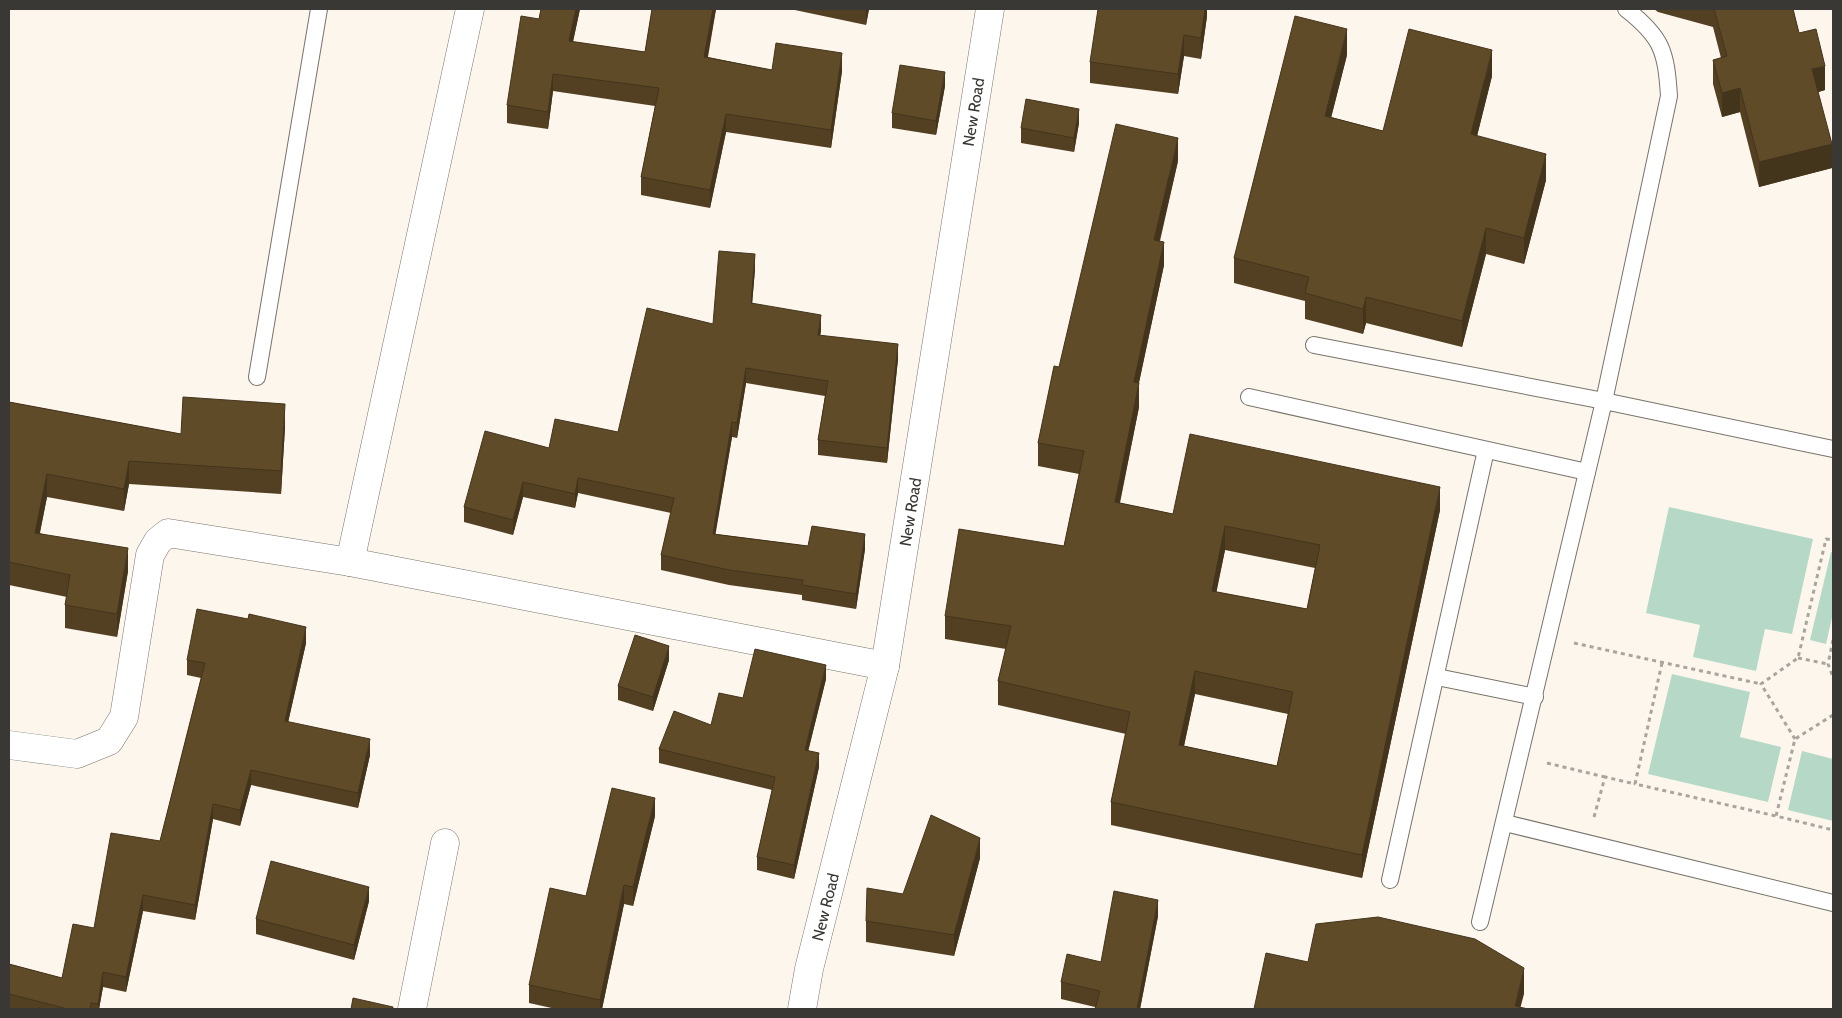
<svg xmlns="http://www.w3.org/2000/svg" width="1842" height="1018" viewBox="0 0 1842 1018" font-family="Cabin,sans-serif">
<rect width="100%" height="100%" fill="#fcf6ed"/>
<g fill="#b5d9c6">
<polygon points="1669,507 1813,539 1792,634 1765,629 1756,671 1693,657 1700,625 1646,613"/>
<polygon points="1831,552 1833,552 1833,613 1826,644 1810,640"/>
<polygon points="1672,674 1750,692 1740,737 1781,747 1768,802 1648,774"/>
<polygon points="1802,751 1833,759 1833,821 1788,810"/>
</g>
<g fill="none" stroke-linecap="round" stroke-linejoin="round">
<defs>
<g id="service">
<path d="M 1314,345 L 1604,401 L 1669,96 C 1666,51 1662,37 1626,9"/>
<polyline points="257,377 319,9"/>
<polyline points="1249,397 1587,472"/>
<polyline points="1437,677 1535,697"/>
<polyline points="1505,823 1833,903"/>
<polyline points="1390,880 1486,450"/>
<polyline points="1480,922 1604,401 1833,449"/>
</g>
<g id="minor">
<polyline points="350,562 470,9"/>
<polyline points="9,745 77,754 109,741 124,717 150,555 158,541 168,533 350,562 885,666"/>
<polyline points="412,1009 445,843"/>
</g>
<polyline id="tertiary" points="802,1009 809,969 885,666 990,9"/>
</defs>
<use href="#service" stroke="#78736b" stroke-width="18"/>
<use href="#minor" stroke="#78736b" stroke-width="29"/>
<use href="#tertiary" stroke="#78736b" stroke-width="29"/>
<g stroke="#a9a59e" stroke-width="3" stroke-dasharray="4 4" stroke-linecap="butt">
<polyline points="1833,640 1828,664 1833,677"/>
<polyline points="1574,643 1761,684"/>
<polyline points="1798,658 1828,664"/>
<polyline points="1662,663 1635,784 1776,816"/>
<polyline points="1833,715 1795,739 1776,816 1833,830"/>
<polyline points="1795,739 1761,684 1798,658 1826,539 1833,540"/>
<polyline points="1547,763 1605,777"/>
<polyline points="1594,817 1605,777 1635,784"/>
</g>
<use href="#service" stroke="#fff" stroke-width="16"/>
<use href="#minor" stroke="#fff" stroke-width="28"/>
<use href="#tertiary" stroke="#fff" stroke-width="28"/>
</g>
<g fill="#534022" fill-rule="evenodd">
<polygon points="541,9 580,9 573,42 645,52 652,9 716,9 708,57 772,70 842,71 831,148 726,132 710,208 641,195 641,177 655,106 553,91 548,129 507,123 507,105 539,19"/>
<polygon points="790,9 869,9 866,25"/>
<polygon points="1207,9 1207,16 1201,59 1184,56 1178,94 1090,83 1090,62"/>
<polygon points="1654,9 1793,9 1799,33 1825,90 1818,92 1832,168 1759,187 1740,112 1722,117 1713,84 1713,60 1721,58 1713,27 1658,12"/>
<polygon points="1347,55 1331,117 1383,131 1492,76 1477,136 1546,180 1524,264 1486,254 1462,347 1366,323 1363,334 1305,319 1305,301 1234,283 1234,258"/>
<polygon points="945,86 936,135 892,128 892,113"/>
<polygon points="1079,123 1074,152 1021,143 1021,128"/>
<path d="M 1178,161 L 1160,241 L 1164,265 L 1139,383 L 1139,407 L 1120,503 L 1173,514 L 1440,510 L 1362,878 L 1111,825 L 1111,802 L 1126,734 L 998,705 L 998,681 L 1006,649 L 945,639 L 945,616 L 1064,546 L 1079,474 L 1038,466 L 1038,443 L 1059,367 ZM 1225,550 L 1315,568 L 1307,609 L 1216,592 ZM 1195,694 L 1288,714 L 1277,766 L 1184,746 Z"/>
<polygon points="755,269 752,303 821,330 820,336 898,359 887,463 818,455 818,440 825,396 746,383 737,438 732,437 715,534 808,546 865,549 856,609 802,600 802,595 729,585 661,570 661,555 671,513 578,493 575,508 523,497 513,535 464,522 464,507 549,448 618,432 713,324"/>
<polygon points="9,402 181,434 285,427 281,494 129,484 124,511 47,497 40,533 128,571 117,637 65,628 65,605 67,597 9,585"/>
<polygon points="306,643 288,722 370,755 358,808 251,785 240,826 213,819 195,920 143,911 126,992 103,987 99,1009 9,1009 9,964 62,978 94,928 160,841 201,678 187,675 187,660"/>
<polygon points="669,660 653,711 618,700 618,686"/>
<polygon points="826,679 808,751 819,767 794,879 757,870 757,857 772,790 659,763 659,749 711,725 743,698"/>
<polygon points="655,816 633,906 624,904 602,1009 556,1009 529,1003 529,985 586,896"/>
<polygon points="980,858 954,956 866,942 866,921 903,894"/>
<polygon points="369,901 354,960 256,934 256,919"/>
<polygon points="1158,916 1140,1009 1095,1009 1095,1007 1061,999 1061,982 1101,962"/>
</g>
<g fill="#43341c">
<polygon points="576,9 580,9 569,59 569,41"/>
<polygon points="713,9 716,9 704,75 704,57"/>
<polygon points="866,9 869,9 866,25"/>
<polygon points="1205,9 1207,9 1207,16 1201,59 1201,38"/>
<polygon points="1347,29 1347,55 1325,142 1325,116"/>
<polygon points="1184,35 1184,56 1178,94 1178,74"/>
<polygon points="1492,50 1492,76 1471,160 1471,134"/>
<polygon points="842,53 842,71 831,148 831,130"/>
<polygon points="1825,66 1825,90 1812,94 1812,69"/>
<polygon points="945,72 945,86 936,135 936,121"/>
<polygon points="553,74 553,91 548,129 548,112"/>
<polygon points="1740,88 1740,112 1722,117 1722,93"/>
<polygon points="1079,109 1079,123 1074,152 1074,138"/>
<polygon points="726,114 726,132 710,208 710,190"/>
<polygon points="1178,138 1178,161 1154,263 1154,240"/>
<polygon points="1832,144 1832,168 1759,187 1759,162"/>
<polygon points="1546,154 1546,180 1524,264 1524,238"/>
<polygon points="1486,228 1486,254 1462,347 1462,321"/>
<polygon points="1164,242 1164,265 1134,405 1134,382"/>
<polygon points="755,254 755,269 751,318 751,303"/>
<polygon points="1366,297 1366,323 1363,334 1363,309"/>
<polygon points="821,315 821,330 818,350 818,335"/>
<polygon points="898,344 898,359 887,463 887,448"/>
<polygon points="746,368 746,383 737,438 737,423"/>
<polygon points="1139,383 1139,407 1115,525 1115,502"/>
<polygon points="285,404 285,427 281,494 281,471"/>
<polygon points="732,422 732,437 713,549 713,534"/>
<polygon points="129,461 129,484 124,511 124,489"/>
<polygon points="47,474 47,497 35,555 35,533"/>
<polygon points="578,478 578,493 575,508 575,494"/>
<polygon points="523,482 523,497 513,535 513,520"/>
<polygon points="1440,487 1440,510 1362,878 1362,855"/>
<polygon points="1225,526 1225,550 1212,614 1212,591"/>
<polygon points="865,534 865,549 856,609 856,594"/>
<polygon points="128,548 128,571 117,637 117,614"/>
<polygon points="306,627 306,643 285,736 285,721"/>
<polygon points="669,646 669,660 653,711 653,697"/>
<polygon points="826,665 826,679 805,764 805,750"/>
<polygon points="1195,671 1195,694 1179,769 1179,745"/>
<polygon points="370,739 370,755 358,808 358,793"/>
<polygon points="819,753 819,767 794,879 794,865"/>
<polygon points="251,770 251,785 240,826 240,810"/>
<polygon points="655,798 655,816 633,906 633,887"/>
<polygon points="213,804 213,819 195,920 195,905"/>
<polygon points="980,838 980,858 954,956 954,935"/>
<polygon points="624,885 624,904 602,1009 600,1009 600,1000"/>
<polygon points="369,887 369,901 354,960 354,945"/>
<polygon points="143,895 143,911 126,992 126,977"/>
<polygon points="1158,900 1158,916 1140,1009 1137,1009"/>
<polygon points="1524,968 1524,994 1520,1009 1515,1006"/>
<polygon points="103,972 103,987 99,1009 98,1009 98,1004"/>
</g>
<g fill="#604b28" stroke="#43341c" fill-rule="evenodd">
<polygon points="541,9 576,9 569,41 645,52 652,9 713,9 704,57 772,70 776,43 842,53 831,130 726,114 710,190 641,177 659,88 553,74 548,112 507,105 521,16 539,19"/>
<polygon points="1098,9 1205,9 1201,38 1184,35 1178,74 1090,62"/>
<polygon points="1714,9 1793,9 1799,33 1816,29 1825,66 1812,69 1832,144 1759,162 1740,88 1722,93 1713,60 1727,56"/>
<polygon points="1295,16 1347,29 1325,116 1383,131 1409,29 1492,50 1471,134 1546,154 1524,238 1486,228 1462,321 1366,297 1363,309 1305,293 1309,277 1234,258"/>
<polygon points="900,65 945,72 936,121 892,113"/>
<polygon points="1026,99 1079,109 1074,138 1021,128"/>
<path d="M 1116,124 L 1178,138 L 1154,240 L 1164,242 L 1134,382 L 1139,383 L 1115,502 L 1173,514 L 1190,434 L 1440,487 L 1362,855 L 1111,802 L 1130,712 L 998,681 L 1011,626 L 945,616 L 959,529 L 1064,546 L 1084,451 L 1038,443 L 1054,366 L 1059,367 ZM 1225,526 L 1320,545 L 1307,609 L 1212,591 ZM 1195,671 L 1293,692 L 1277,766 L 1179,745 Z"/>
<polygon points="719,251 755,254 751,303 821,315 818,335 898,344 887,448 818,440 828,381 746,368 737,423 732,422 713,534 808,546 812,526 865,534 856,594 802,585 803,580 729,570 661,555 674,498 578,478 575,494 523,482 513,520 464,507 485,431 549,448 555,419 618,432 647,308 713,324"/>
<polygon points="183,397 285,404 281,471 129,461 124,489 47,474 35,533 128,548 117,614 65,605 70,575 9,562 9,402 181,434"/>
<polygon points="197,609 248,619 249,614 306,627 285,721 370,739 358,793 251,770 240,810 213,804 195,905 143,895 126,977 103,972 98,1004 91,1003 90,1009 68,1009 9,994 9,964 62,978 73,924 94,928 111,833 160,841 205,663 187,660"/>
<polygon points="635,635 669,646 653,697 618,686"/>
<polygon points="755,649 826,665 805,750 819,753 794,865 757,857 775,777 659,749 674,711 711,725 719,693 743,698"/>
<polygon points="612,788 655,798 633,887 624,885 600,1000 529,985 550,888 586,896"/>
<polygon points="931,815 980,838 954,935 866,921 867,888 903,894"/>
<polygon points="271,861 369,887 354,945 256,919"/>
<polygon points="1114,891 1158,900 1137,1009 1095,1009 1100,991 1061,982 1067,954 1101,962"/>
<polygon points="1378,917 1475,939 1524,968 1515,1006 1528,1009 1254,1009 1266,953 1308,962 1316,924"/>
<polygon points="353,998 393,1007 393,1009 351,1009"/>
</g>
<g text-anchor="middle" stroke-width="5" stroke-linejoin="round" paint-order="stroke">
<g font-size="16" fill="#3a3834" stroke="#fff">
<text transform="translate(973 112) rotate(-81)" y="6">New Road</text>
<text transform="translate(910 512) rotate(-81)" y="6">New Road</text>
<text transform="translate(825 907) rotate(-76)" y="6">New Road</text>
</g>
</g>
<rect width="1842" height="1018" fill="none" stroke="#3a3834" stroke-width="20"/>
</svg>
